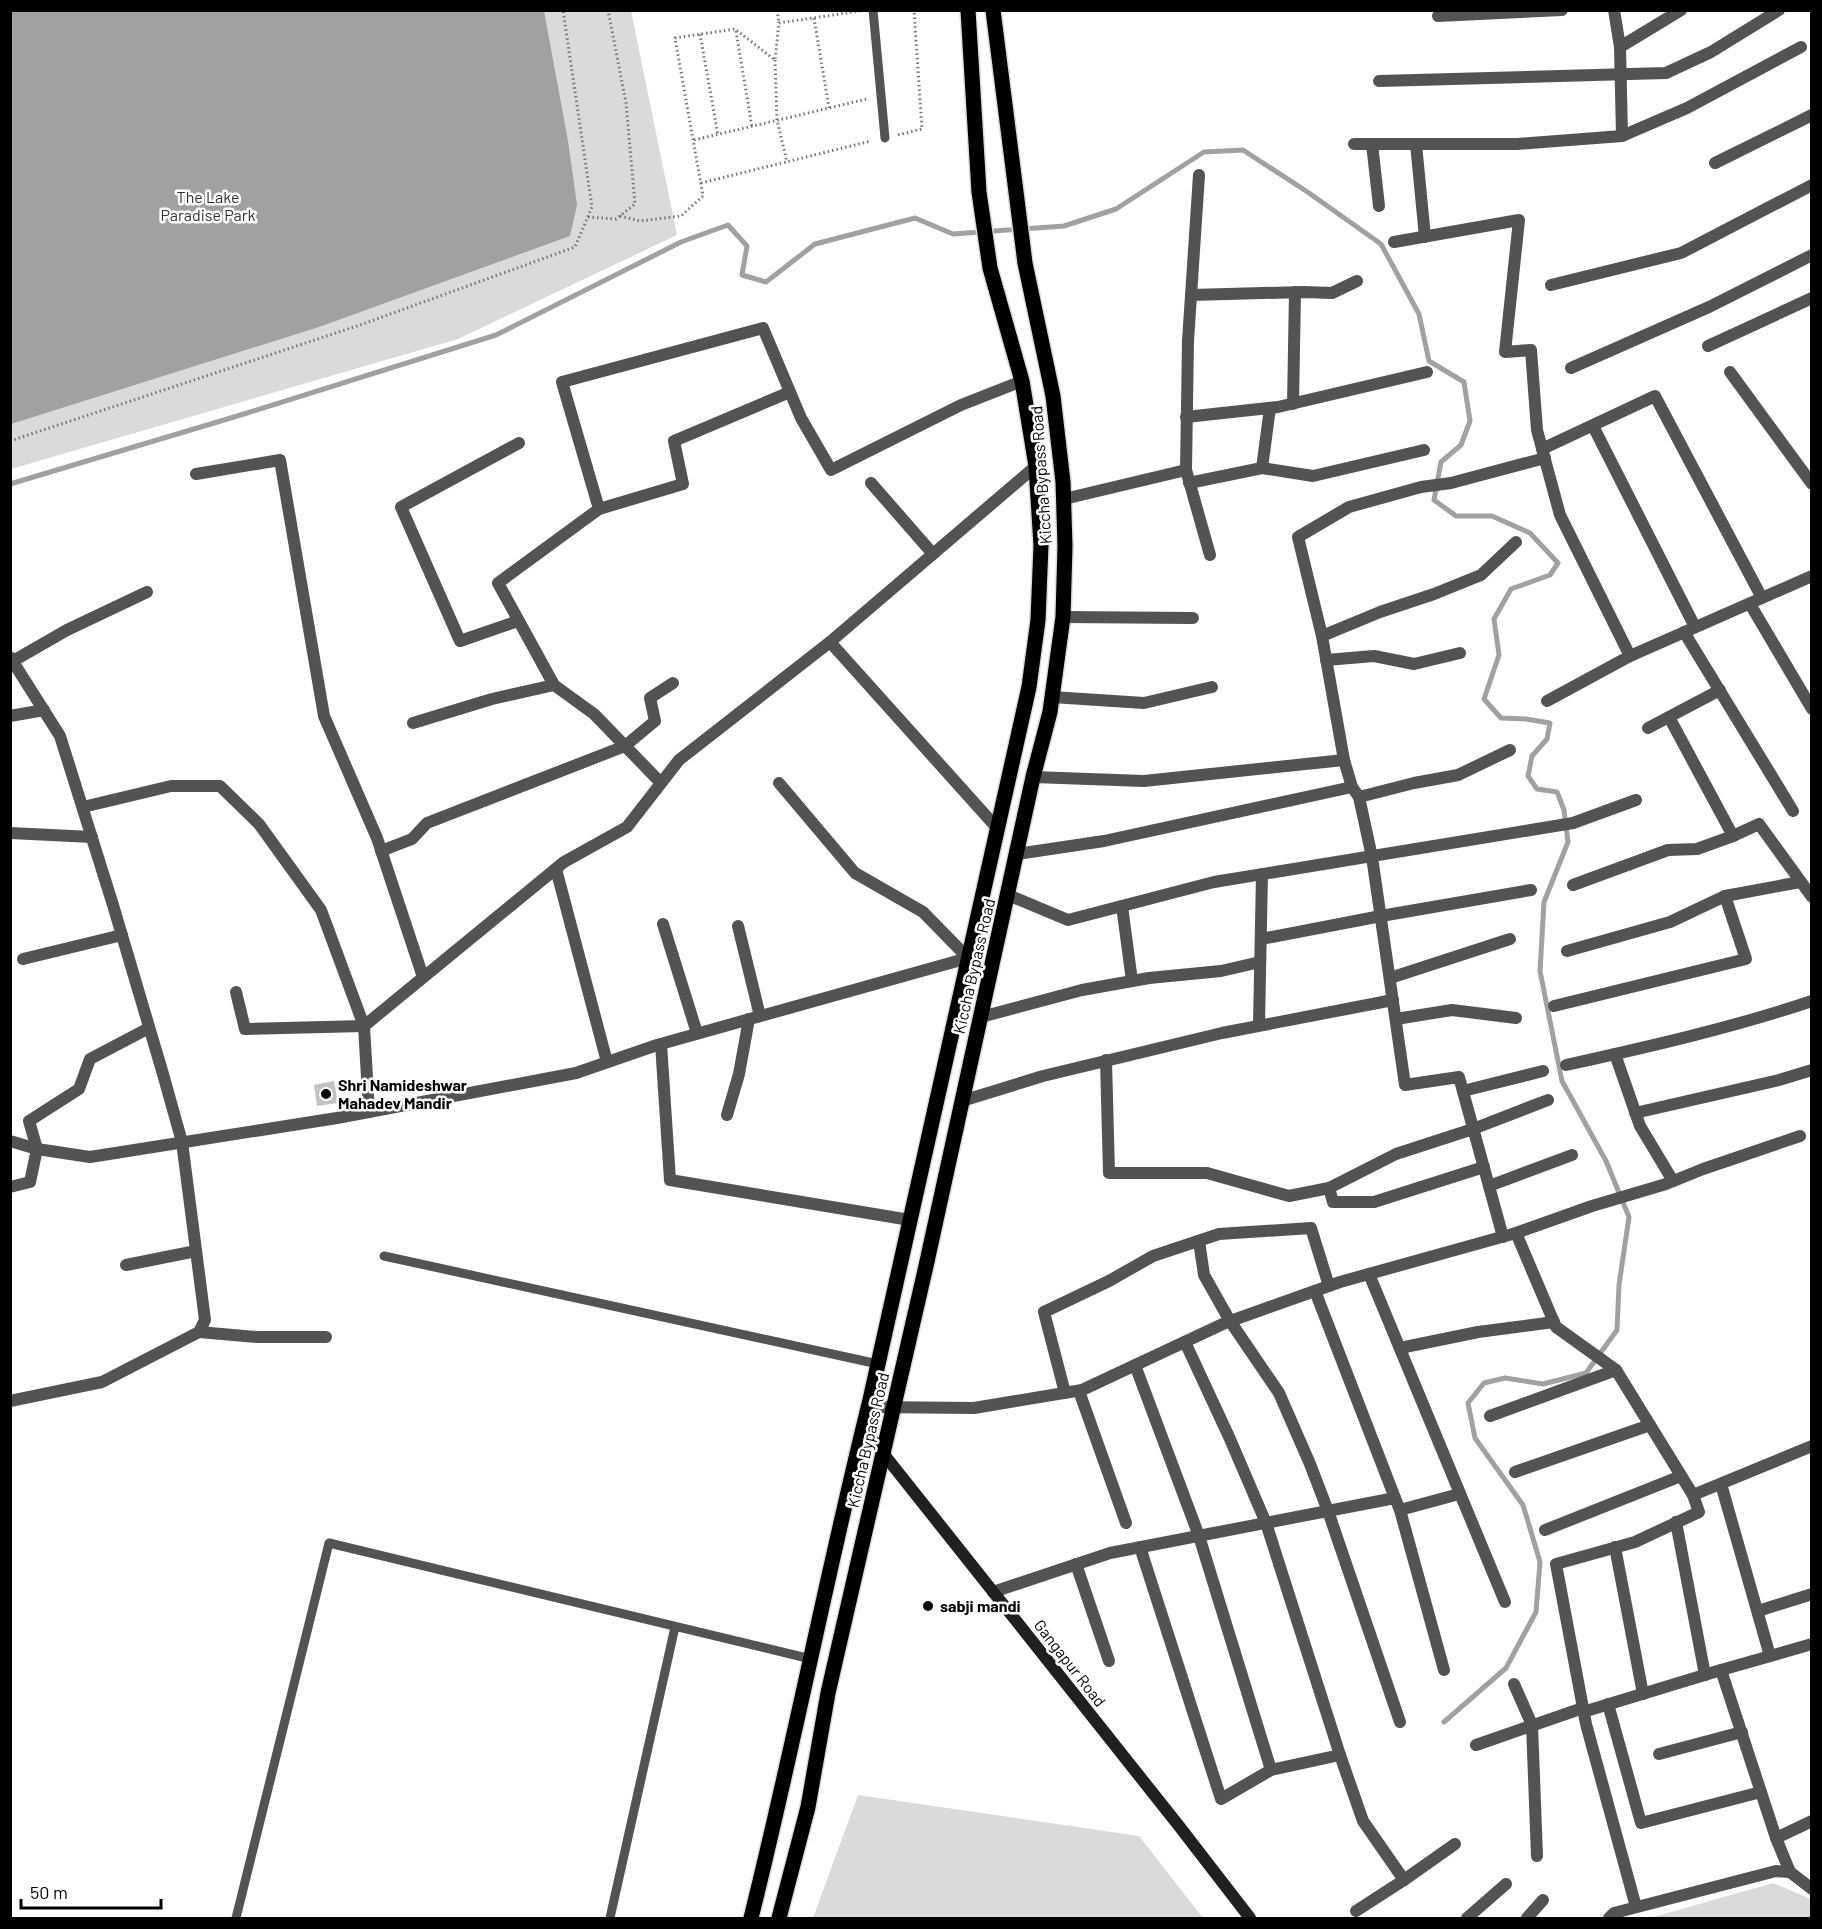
<svg xmlns="http://www.w3.org/2000/svg" width="1822" height="1929" viewBox="0 0 1822 1929" font-family="Barlow,sans-serif">
<rect width="100%" height="100%" fill="#fff"/>
<g fill="#dadada">
<polygon points="11,11 631,11 677,235 458,339 11,469"/>
<polygon points="858,1795 1139,1836 1203,1918 813,1918"/>
<polygon points="1773,1883 1811,1899 1811,1918 1650,1918"/>
</g>
<polygon fill="#a1a1a1" points="11,10 544,11 568,141 577,205 570,236 319,327 11,424"/>
<g fill="none" stroke-linecap="round" stroke-linejoin="round">
<polyline stroke="#a1a1a1" stroke-width="5" points="10,484 244,414 496,335 681,242 728,225 747,246 742,275 766,282 815,244 915,218 953,234 1064,226 1116,209 1204,152 1243,150 1309,193 1381,244 1419,314 1429,361 1464,382 1470,421 1461,445 1441,462 1434,500 1456,516 1492,516 1530,533 1558,563 1550,575 1511,589 1494,619 1499,655 1484,699 1501,718 1526,719 1550,723 1547,739 1532,756 1528,776 1537,789 1557,792 1564,810 1568,842 1544,902 1540,971 1562,1081 1606,1161 1629,1217 1619,1285 1617,1330 1586,1373 1543,1384 1505,1378 1484,1383 1468,1403 1475,1438 1523,1505 1540,1562 1536,1612 1506,1668 1444,1722"/>
</g>
<polygon fill="#c3c3c3" points="334,1081 338,1103 317,1106 314,1085"/>
<g fill="none" stroke-linecap="round" stroke-linejoin="round">
<defs>
<g id="primary">
<path d="M 751,1918 C 794,1746 827,1572 870,1400 L 1029,687 L 1038,620 L 1041,545 L 1036,466 L 1022,381 L 990,268 L 979,192 L 968,10"/>
<polyline points="779,1918 808,1807 828,1693 926,1266 1033,777 1050,712 1063,617 1065,546 1063,482 1053,396 1025,263 993,10"/>
</g>
</defs>
<use href="#primary" stroke="#dbdbdb" stroke-width="18"/>
<g stroke="#757575" stroke-width="3" stroke-dasharray="1.5 3" stroke-linecap="butt">
<polyline points="777,10 779,23"/>
<polyline points="814,18 829,108"/>
<polyline points="736,31 752,127"/>
<polyline points="700,34 718,135"/>
<polyline points="775,60 777,120 787,162"/>
<polyline points="898,135 922,129 914,10"/>
<polyline points="694,140 867,99"/>
<polyline points="701,183 871,141"/>
<polyline points="620,216 640,221 681,216 703,196 675,38 735,29 775,60 779,23 860,11"/>
<polyline points="588,217 616,219 635,204 626,103 608,10"/>
<polyline points="10,441 360,325 575,247 592,207 563,10"/>
</g>
<g stroke="#535353" stroke-width="9">
<polyline points="873,10 885,138"/>
<polyline points="384,1256 878,1364"/>
<polyline points="236,1918 329,1543 811,1659"/>
<polyline points="610,1918 675,1627"/>
</g>
<g stroke="#535353" stroke-width="12">
<polyline points="1614,10 1620,47 1622,136"/>
<polyline points="1438,16 1562,10"/>
<polyline points="1620,47 1681,10"/>
<polyline points="1379,81 1666,73 1711,52 1779,10"/>
<polyline points="1354,144 1517,144 1622,136 1687,108 1801,47"/>
<polyline points="1372,144 1379,206"/>
<polyline points="1416,144 1425,237"/>
<polyline points="1715,163 1812,115"/>
<polyline points="1199,175 1188,341 1186,470 1210,555"/>
<polyline points="1394,242 1519,220 1505,352 1531,350 1537,430 1560,515 1630,656"/>
<polyline points="1551,285 1681,253 1812,185"/>
<polyline points="1191,295 1304,292 1332,293 1357,281"/>
<polyline points="1708,346 1812,298"/>
<polyline points="1571,368 1709,307 1812,255"/>
<polyline points="1730,372 1812,484"/>
<polyline points="1293,404 1295,292"/>
<polyline points="1186,417 1278,407 1427,372"/>
<polyline points="1593,426 1695,627"/>
<polyline points="1542,449 1655,396 1762,598"/>
<polyline points="1262,468 1270,408"/>
<polyline points="196,474 280,460 324,716 377,838 423,977"/>
<polyline points="871,483 933,554"/>
<polyline points="1189,483 1262,468 1313,476 1424,450"/>
<polyline points="1064,499 1186,470"/>
<polyline points="599,509 683,484 674,441 790,392"/>
<polyline points="1750,604 1812,709"/>
<polyline points="1063,617 1193,618"/>
<polyline points="518,621 460,641 401,507 519,443"/>
<polyline points="1684,632 1793,811"/>
<polyline points="1322,636 1380,612 1434,594 1481,575 1516,542"/>
<polyline points="830,642 997,828"/>
<polyline points="10,657 60,736 113,905 163,1074 182,1142 205,1320 199,1332 102,1382 10,1401"/>
<polyline points="1326,660 1374,656 1414,664 1460,653"/>
<polyline points="13,661 67,630 147,592"/>
<polyline points="1052,697 1144,703 1212,687"/>
<polyline points="1547,701 1630,656 1812,576"/>
<polyline points="10,716 44,710"/>
<polyline points="1669,717 1733,836"/>
<polyline points="413,723 492,699 554,685"/>
<polyline points="1648,728 1720,690"/>
<polyline points="1033,777 1144,781 1344,760"/>
<polyline points="661,783 594,714 554,685 498,583 599,509 562,382 763,328 801,418 831,470 961,405 1022,381"/>
<polyline points="1359,797 1414,783 1458,775 1510,750"/>
<polyline points="83,807 171,786 220,786 259,824 321,910 364,1026 245,1029 236,992"/>
<polyline points="10,833 92,837"/>
<polyline points="381,851 412,839 427,823 625,746 655,721 650,698 673,683"/>
<polyline points="1017,854 1104,841 1352,787"/>
<polyline points="556,869 607,1062"/>
<polyline points="1573,885 1668,850 1697,849 1733,836 1759,824 1812,897"/>
<polyline points="1008,895 1068,920 1214,882 1573,823 1636,800"/>
<polyline points="1122,906 1132,981"/>
<polyline points="663,924 697,1033"/>
<polyline points="738,926 760,1016"/>
<polyline points="1261,939 1381,916 1531,890"/>
<polyline points="1567,951 1670,922 1725,896 1800,882"/>
<polyline points="23,959 122,935"/>
<polyline points="1390,978 1510,939"/>
<polyline points="1554,1006 1746,959 1725,896"/>
<polyline points="981,1017 1082,990 1149,978 1221,971 1260,962"/>
<polyline points="1396,1019 1452,1010 1516,1018"/>
<polyline points="1259,1025 1262,874"/>
<polyline points="661,1044 670,1180 910,1220"/>
<polyline points="1615,1054 1640,1126 1673,1181"/>
<polyline points="1106,1060 1109,1173 1207,1173 1289,1196 1329,1188 1396,1154 1473,1129 1548,1100"/>
<path d="M 1566,1065 C 1648,1047 1731,1028 1812,1001"/>
<polyline points="1463,1091 1543,1071"/>
<polyline points="962,1101 1043,1076 1222,1033 1393,1000"/>
<polyline points="369,1112 364,1026 564,862 627,827 679,760 830,642 1036,466"/>
<polyline points="1635,1113 1779,1080 1812,1070"/>
<polyline points="727,1115 739,1074 749,1019"/>
<polyline points="10,1141 37,1149 90,1157 337,1118 576,1073 657,1045 968,958 923,912 855,873 779,783"/>
<polyline points="1489,1186 1572,1155"/>
<polyline points="10,1187 30,1182 37,1149 29,1121 79,1089 90,1059 149,1028"/>
<polyline points="1329,1188 1333,1202 1374,1202 1484,1167"/>
<polyline points="1516,1233 1556,1327 1616,1370 1693,1495 1699,1512 1635,1542 1556,1564 1586,1724 1636,1907"/>
<polyline points="1503,1237 1459,1077 1405,1085 1372,857 1359,797 1352,787 1344,760 1322,636 1298,537 1349,507 1421,487 1451,483 1545,458"/>
<polyline points="1199,1241 1204,1275 1230,1321 1279,1393 1310,1464 1328,1511 1400,1722"/>
<polyline points="126,1265 196,1251"/>
<polyline points="1369,1274 1505,1602"/>
<polyline points="1315,1291 1395,1498"/>
<polyline points="199,1332 257,1337 326,1337"/>
<polyline points="1185,1342 1230,1439 1266,1523 1340,1755 1363,1821 1404,1880"/>
<polyline points="1400,1348 1478,1332 1554,1322"/>
<polyline points="1135,1365 1199,1536 1271,1770"/>
<polyline points="1079,1391 1126,1523"/>
<polyline points="1065,1393 1044,1312 1109,1281 1153,1256 1219,1234 1311,1228 1329,1286"/>
<polyline points="868,1407 974,1408 1082,1390 1225,1323 1340,1282 1516,1233 1592,1206 1666,1184 1703,1169 1800,1136"/>
<polyline points="1490,1416 1616,1370"/>
<polyline points="1515,1472 1650,1425"/>
<polyline points="1721,1484 1770,1656"/>
<polyline points="1693,1495 1812,1446"/>
<polyline points="1400,1510 1444,1670"/>
<polyline points="1676,1522 1705,1675"/>
<polyline points="1545,1530 1681,1476"/>
<polyline points="1140,1547 1221,1799 1271,1770 1340,1755"/>
<polyline points="1615,1547 1643,1694"/>
<polyline points="1076,1564 1109,1661"/>
<polyline points="993,1592 1110,1553 1395,1498 1400,1510 1459,1494"/>
<polyline points="1758,1611 1812,1594"/>
<polyline points="1721,1670 1812,1644"/>
<polyline points="1514,1684 1532,1725 1537,1856"/>
<polyline points="1608,1704 1641,1823 1761,1792"/>
<polyline points="1583,1712 1721,1670 1776,1838 1790,1872"/>
<polyline points="1476,1745 1583,1708"/>
<polyline points="1659,1754 1742,1732"/>
<polyline points="1776,1838 1812,1821"/>
<polyline points="1356,1911 1404,1880 1455,1844"/>
<polyline points="1467,1918 1506,1884"/>
<polyline points="1527,1918 1543,1900"/>
<polyline points="1609,1918 1614,1913 1776,1871 1790,1872 1812,1889"/>
</g>
<polyline stroke="#202020" stroke-width="12" points="863,1428 1179,1826 1250,1918"/>
<use href="#primary" stroke="#000" stroke-width="15"/>
</g>
<g fill="#000" stroke="#fff" stroke-width="2">
<circle cx="326" cy="1094" r="6"/>
<circle cx="928" cy="1606" r="6"/>
</g>
<g text-anchor="middle" stroke-width="5" stroke-linejoin="round" paint-order="stroke">
<g font-size="16" fill="#313131" stroke="#fff">
<text x="208" y="203">The Lake<tspan x="208" dy="18">Paradise Park</tspan></text>
</g>
<g font-size="16" fill="#000" stroke="#fff">
<text transform="translate(1041 475) rotate(-94)" y="6">Kiccha Bypass Road</text>
<text transform="translate(974 966) rotate(-77)" y="6">Kiccha Bypass Road</text>
<text transform="translate(868 1440) rotate(-77)" y="6">Kiccha Bypass Road</text>
<text transform="translate(1070 1663) rotate(52)" y="6">Gangapur Road</text>
</g>
<g font-size="16" font-weight="bold" fill="#000" stroke="#fff" text-anchor="start">
<text x="338" y="1091">Shri Namideshwar<tspan x="338" dy="18">Mahadev Mandir</tspan></text>
<text x="940" y="1612">sabji mandi</text>
</g>
</g>
<rect width="1822" height="1929" fill="none" stroke="#000000" stroke-width="24"/>
<path d="M21 1899v9h140v-9" fill="none" stroke="#000000" stroke-width="3"/>
<text x="30" y="1899" font-size="18" fill="#000000" stroke="#ffffff" stroke-width="4.5" paint-order="stroke">50 m</text>
</svg>
